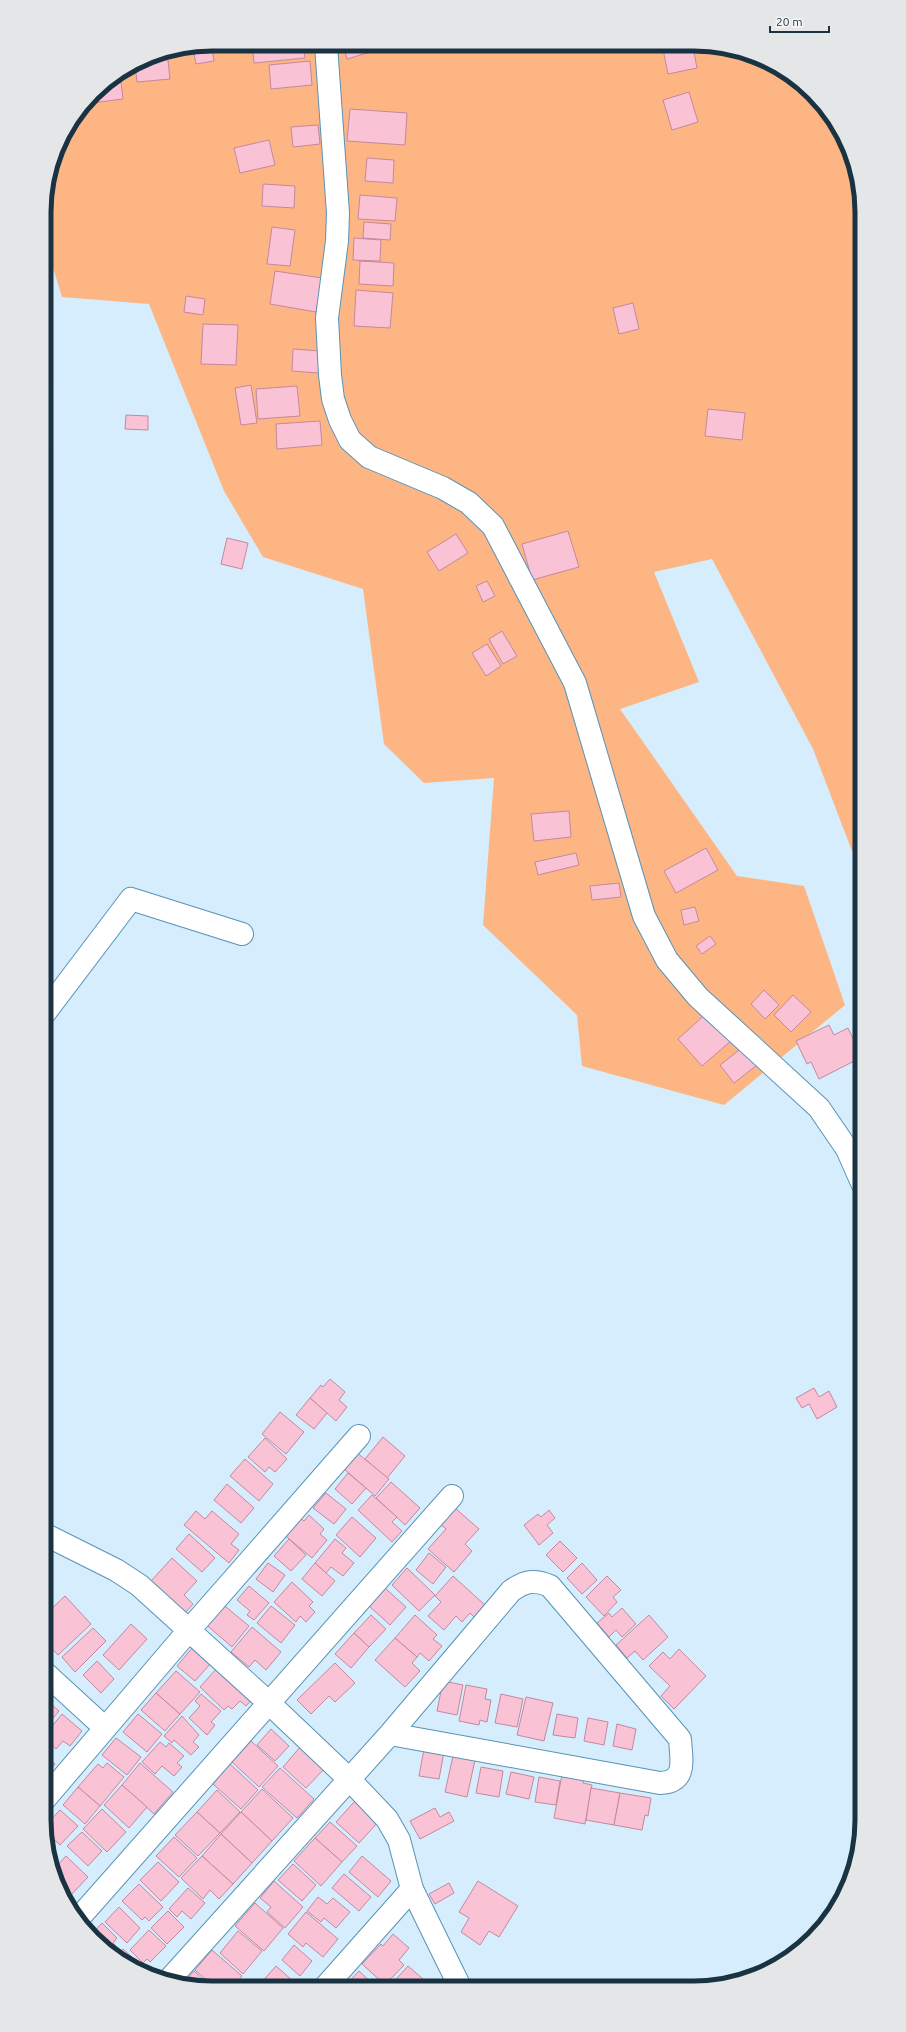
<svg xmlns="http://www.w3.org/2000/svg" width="906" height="2032" viewBox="0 0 906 2032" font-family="Ubuntu,sans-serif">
<rect width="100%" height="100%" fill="#d5edfc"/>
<polygon fill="#fdb683" points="212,44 727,47 769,61 805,86 834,119 856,168 862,212 862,877 813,749 712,559 654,572 699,682 620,709 737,876 804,886 845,1005 724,1105 582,1066 577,1015 483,925 494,778 424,783 384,744 363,589 263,557 224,491 149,304 62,297 44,238 44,201 61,138 101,86 148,57"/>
<g fill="#f9c3d5" stroke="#c6879e">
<polygon points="211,44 214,61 196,64 193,48"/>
<polygon points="252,44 303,45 305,58 254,63"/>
<polygon points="343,45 365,45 367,53 347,59"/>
<polygon points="365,45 383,45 384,48 367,53"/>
<polygon points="675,47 693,47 697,68 668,74 663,49"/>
<polygon points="157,55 158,61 168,60 170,79 137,82 135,65 148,57"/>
<polygon points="310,61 312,85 271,89 269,65"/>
<polygon points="120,74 123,99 91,103 90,100 101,86"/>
<polygon points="689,92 698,122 672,130 663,100"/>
<polygon points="350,109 407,113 405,145 347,141"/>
<polygon points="318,125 320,144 293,147 291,127"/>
<polygon points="269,140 275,165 240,173 234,148"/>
<polygon points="367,158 394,160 393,183 365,181"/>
<polygon points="263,184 295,186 294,208 262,206"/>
<polygon points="360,195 397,198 395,221 358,219"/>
<polygon points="364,222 391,224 390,240 363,238"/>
<polygon points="272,227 295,230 290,266 267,264"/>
<polygon points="354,238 381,240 380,261 353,260"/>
<polygon points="360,261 394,263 393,286 359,284"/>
<polygon points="275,271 322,278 316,312 270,304"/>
<polygon points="356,290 393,293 390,328 354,326"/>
<polygon points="186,296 205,299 203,315 184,312"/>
<polygon points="633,303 639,329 619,334 613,308"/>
<polygon points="203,324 238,325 236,365 201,364"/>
<polygon points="293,349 320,351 319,373 292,371"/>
<polygon points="251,385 257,423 241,425 235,388"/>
<polygon points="297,386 300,416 258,419 256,389"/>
<polygon points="708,409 745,413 742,440 705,436"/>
<polygon points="126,415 148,416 148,430 125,429"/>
<polygon points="320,421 322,445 277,449 276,424"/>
<polygon points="568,531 579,567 532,580 522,544"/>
<polygon points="456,534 468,553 439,571 427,552"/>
<polygon points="227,538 248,543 242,569 221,564"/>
<polygon points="487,581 495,596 483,602 476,586"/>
<polygon points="502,631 517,656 503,664 489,639"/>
<polygon points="487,644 501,666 486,676 472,653"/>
<polygon points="569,811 571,837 534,841 531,814"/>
<polygon points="706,848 718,870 676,893 664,871"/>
<polygon points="576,853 579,865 538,875 535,862"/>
<polygon points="619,883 621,897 592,900 590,886"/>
<polygon points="695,907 699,921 684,925 681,910"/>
<polygon points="710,936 716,944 702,954 696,946"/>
<polygon points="764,990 779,1005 765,1019 751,1004"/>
<polygon points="793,995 811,1012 791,1032 774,1015"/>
<polygon points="708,1012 732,1040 702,1066 678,1039"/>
<polygon points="829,1025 834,1035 848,1028 862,1057 819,1079 811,1062 807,1064 796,1041"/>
<polygon points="743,1047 757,1065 734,1083 720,1065"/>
<polygon points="862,1255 862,1293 853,1274 859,1271 854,1259"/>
<polygon points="330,1379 345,1392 339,1400 347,1407 336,1421 310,1398 321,1385 323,1387"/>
<polygon points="814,1388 819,1397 829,1391 837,1407 817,1419 809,1404 802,1408 796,1398"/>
<polygon points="310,1398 327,1413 314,1429 296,1415"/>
<polygon points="280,1412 304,1432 286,1454 262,1434"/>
<polygon points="383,1437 405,1456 387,1478 365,1459"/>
<polygon points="265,1438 287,1459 275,1472 269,1467 265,1472 248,1457"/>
<polygon points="356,1452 389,1479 375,1496 343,1468"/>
<polygon points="245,1459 273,1484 259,1501 230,1476"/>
<polygon points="348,1473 366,1488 352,1504 335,1489"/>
<polygon points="391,1482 420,1508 405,1525 376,1498"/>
<polygon points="227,1484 254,1508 241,1523 214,1500"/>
<polygon points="326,1493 346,1509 334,1524 313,1508"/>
<polygon points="372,1495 397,1517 392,1522 402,1531 392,1542 358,1510"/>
<polygon points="455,1508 479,1529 465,1544 472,1551 454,1572 428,1549 446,1529 440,1524"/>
<polygon points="549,1510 555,1518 547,1525 553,1533 539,1545 524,1525 538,1514 541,1517"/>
<polygon points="196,1511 205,1519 212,1511 239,1534 231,1544 239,1550 229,1563 184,1525"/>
<polygon points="297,1515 304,1521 309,1515 324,1529 320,1534 327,1540 312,1558 282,1533"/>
<polygon points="352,1517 376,1538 360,1557 336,1535"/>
<polygon points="189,1534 215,1558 202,1572 176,1549"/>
<polygon points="289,1539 306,1555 291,1571 274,1556"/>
<polygon points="335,1539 346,1548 342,1553 354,1563 343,1576 331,1567 326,1573 315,1563"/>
<polygon points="560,1541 577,1558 563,1572 546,1555"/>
<polygon points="429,1553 446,1567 433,1584 416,1570"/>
<polygon points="172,1558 197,1581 184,1595 193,1604 185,1613 151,1581"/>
<polygon points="268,1563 285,1575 273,1592 256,1579"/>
<polygon points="315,1563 335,1581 322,1596 302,1579"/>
<polygon points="582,1563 597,1580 582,1594 567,1578"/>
<polygon points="407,1568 435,1595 419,1611 392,1585"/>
<polygon points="453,1576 486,1606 475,1618 470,1613 462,1622 456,1616 444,1630 428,1616 441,1602 435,1596"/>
<polygon points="607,1576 621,1590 613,1597 617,1602 604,1616 586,1597"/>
<polygon points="292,1582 313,1602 309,1606 315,1612 306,1622 300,1616 296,1622 274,1602"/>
<polygon points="249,1586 269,1603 254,1620 247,1615 250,1611 237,1600"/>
<polygon points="385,1588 406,1607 390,1625 369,1606"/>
<polygon points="65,1596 91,1624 58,1655 44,1640 44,1616"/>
<polygon points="220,1602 249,1626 232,1647 203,1622"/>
<polygon points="271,1606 295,1625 281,1643 257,1623"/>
<polygon points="622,1608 636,1624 622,1637 616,1630 609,1637 597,1623 609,1613 612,1617"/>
<polygon points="371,1615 386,1629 369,1647 354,1633"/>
<polygon points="415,1615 437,1635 433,1639 442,1646 429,1661 420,1653 417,1657 395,1638"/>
<polygon points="649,1615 668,1637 643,1660 635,1651 627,1658 616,1645"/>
<polygon points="131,1624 147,1639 119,1670 103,1655"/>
<polygon points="252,1627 281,1652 266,1670 255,1660 249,1667 231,1652"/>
<polygon points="93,1628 106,1641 75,1672 62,1657"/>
<polygon points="354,1633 369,1647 351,1668 335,1654"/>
<polygon points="395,1638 417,1657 412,1663 420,1671 405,1687 375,1660"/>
<polygon points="193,1647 211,1663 195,1681 177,1666"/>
<polygon points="679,1649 706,1676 674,1709 661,1696 670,1686 649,1666 663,1652 670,1659"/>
<polygon points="97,1661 114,1679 101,1693 83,1675"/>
<polygon points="335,1663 355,1683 335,1702 329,1696 311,1714 297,1700"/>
<polygon points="219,1666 253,1698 246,1706 240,1701 232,1709 228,1706 224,1710 200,1687"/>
<polygon points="176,1671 200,1692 180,1714 156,1693"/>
<polygon points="443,1681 463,1685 457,1715 437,1711"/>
<polygon points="466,1685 487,1689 485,1699 491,1700 487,1722 480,1720 479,1725 459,1721"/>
<polygon points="156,1693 180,1714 165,1731 141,1710"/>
<polygon points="201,1694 221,1711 211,1722 215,1725 207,1735 189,1718 200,1706 195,1701"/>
<polygon points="501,1694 523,1699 517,1727 495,1723"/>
<polygon points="526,1697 553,1703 544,1741 517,1735"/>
<polygon points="44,1698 59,1711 44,1729"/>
<polygon points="62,1714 82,1731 70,1746 63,1741 56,1749 44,1739 44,1736"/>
<polygon points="138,1714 162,1734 147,1752 123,1732"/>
<polygon points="557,1714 578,1718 575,1738 553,1735"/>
<polygon points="182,1716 199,1735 193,1742 199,1747 191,1755 174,1740 172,1743 164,1736"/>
<polygon points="588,1718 608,1722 604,1745 584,1741"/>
<polygon points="617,1724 636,1729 632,1750 613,1746"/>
<polygon points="271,1729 289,1746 275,1761 257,1745"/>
<polygon points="116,1738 141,1757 127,1775 102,1755"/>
<polygon points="251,1741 278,1766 259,1787 232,1762"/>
<polygon points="160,1742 166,1747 169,1743 184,1756 177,1763 182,1767 174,1776 162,1766 155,1774 142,1762"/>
<polygon points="301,1746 325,1768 306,1788 283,1767"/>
<polygon points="424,1749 444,1752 439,1779 419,1776"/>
<polygon points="44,1754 55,1764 44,1776"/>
<polygon points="453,1756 475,1760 467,1797 445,1792"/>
<polygon points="107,1763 124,1777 100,1806 78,1787 98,1764 103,1768"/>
<polygon points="140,1763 173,1792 154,1814 122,1785"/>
<polygon points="230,1764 258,1790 241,1809 213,1784"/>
<polygon points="481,1767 503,1771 499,1797 476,1793"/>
<polygon points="280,1768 314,1799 297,1818 262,1787"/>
<polygon points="563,1769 585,1773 583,1783 592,1785 585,1824 554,1818"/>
<polygon points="511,1772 534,1777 529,1799 506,1794"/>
<polygon points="539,1777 560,1781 556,1805 535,1802"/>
<polygon points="122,1785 147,1807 129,1828 104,1805"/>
<polygon points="78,1787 100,1806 85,1824 63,1805"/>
<polygon points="591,1788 620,1793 614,1825 586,1820"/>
<polygon points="262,1789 293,1818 272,1841 241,1812"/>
<polygon points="217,1790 240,1812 220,1833 197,1812"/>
<polygon points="620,1793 651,1798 648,1816 645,1815 642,1830 614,1825"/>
<polygon points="356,1800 379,1821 359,1843 336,1822"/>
<polygon points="435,1808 440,1817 449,1812 454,1821 420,1839 410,1821"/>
<polygon points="102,1809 126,1832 107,1852 83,1829"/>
<polygon points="60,1810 78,1826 60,1845 45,1831 45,1826"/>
<polygon points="197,1812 220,1833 198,1856 175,1835"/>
<polygon points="241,1812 272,1841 252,1863 221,1834"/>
<polygon points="330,1822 357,1846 342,1862 315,1838"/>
<polygon points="82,1832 102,1851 88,1866 67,1846"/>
<polygon points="221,1834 252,1863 233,1884 202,1856"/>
<polygon points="174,1837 197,1858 179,1877 156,1856"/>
<polygon points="46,1838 55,1847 48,1854"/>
<polygon points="315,1838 342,1862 321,1886 294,1861"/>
<polygon points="66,1856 88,1877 71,1895 57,1881 53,1870"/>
<polygon points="202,1856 233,1884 219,1899 210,1890 203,1899 181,1878"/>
<polygon points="362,1856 391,1881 378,1897 349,1872"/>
<polygon points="158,1862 179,1882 161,1901 140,1880"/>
<polygon points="293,1864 316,1885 302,1901 278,1880"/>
<polygon points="344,1874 371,1897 359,1911 332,1888"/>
<polygon points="274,1881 303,1907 285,1928 267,1912 271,1907 260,1898"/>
<polygon points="478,1881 518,1906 499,1937 489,1931 480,1945 461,1932 469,1918 459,1912"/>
<polygon points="449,1883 454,1893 435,1904 429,1894"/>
<polygon points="139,1884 163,1907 149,1921 145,1917 142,1920 122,1901"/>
<polygon points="188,1888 205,1903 191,1919 182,1911 177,1917 169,1909"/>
<polygon points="318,1897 327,1904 333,1898 350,1912 336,1928 324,1918 321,1922 307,1911"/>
<polygon points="255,1903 283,1928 264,1951 235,1926"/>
<polygon points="119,1907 140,1928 127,1943 105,1922"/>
<polygon points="168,1911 184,1927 167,1944 151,1928"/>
<polygon points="306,1912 338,1939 323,1957 306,1943 303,1947 288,1934"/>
<polygon points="102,1923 117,1938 113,1943 116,1946 110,1952 101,1946 91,1935"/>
<polygon points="149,1930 166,1946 150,1962 147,1959 143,1963 130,1950"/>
<polygon points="238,1931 262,1951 243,1974 220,1953"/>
<polygon points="393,1934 409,1948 399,1960 404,1965 385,1985 362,1964 381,1944 383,1946"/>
<polygon points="294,1945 312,1961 300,1976 282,1960"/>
<polygon points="123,1949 145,1969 142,1972 116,1956"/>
<polygon points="212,1950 242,1976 234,1985 212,1985 195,1970"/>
<polygon points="276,1966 294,1982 291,1986 263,1985 261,1983"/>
<polygon points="408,1966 431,1986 390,1986"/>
<polygon points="194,1971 209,1985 182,1985"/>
<polygon points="359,1971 375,1986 345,1986"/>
<polygon points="246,1979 253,1985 241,1985"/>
</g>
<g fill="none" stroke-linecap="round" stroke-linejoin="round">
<defs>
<g id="minor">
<polyline points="326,45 338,213 337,241 327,318 330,375 333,399 340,420 350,440 369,457 443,488 469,503 493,526 575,683 644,916 667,960 698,997 819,1108 847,1149 862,1183"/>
<polyline points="44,1014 131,899 242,934"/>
<polyline points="44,1534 116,1570 139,1585 269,1703 349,1779 387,1819 399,1840 412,1889 460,1987"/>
<polyline points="44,1672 105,1728"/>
<polyline points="44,1800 190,1629 359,1436"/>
<polyline points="78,1919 452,1496"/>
<path d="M 168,1981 L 390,1734 L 511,1591 C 525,1581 534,1579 550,1586 L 680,1739 C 681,1759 688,1782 660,1783 L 390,1734"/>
<polyline points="326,1986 412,1889"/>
</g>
</defs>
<use href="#minor" stroke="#5893b7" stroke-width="24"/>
<use href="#minor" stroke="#fff" stroke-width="22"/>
</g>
<path d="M0 0H906V2032H0ZM212 51H694A161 161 0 0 1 855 212V1820A161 161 0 0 1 694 1981H212A161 161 0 0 1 51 1820V212A161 161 0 0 1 212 51Z" fill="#e4e6e8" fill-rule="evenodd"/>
<path fill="none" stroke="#1a3342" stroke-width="5" d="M212 51H694A161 161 0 0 1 855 212V1820A161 161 0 0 1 694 1981H212A161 161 0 0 1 51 1820V212A161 161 0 0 1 212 51Z"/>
<path d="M770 26v6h59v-6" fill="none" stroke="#1a3342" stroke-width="2"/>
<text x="776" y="26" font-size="12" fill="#1a3342" stroke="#f6f6f6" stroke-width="3" paint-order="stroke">20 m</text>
</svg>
